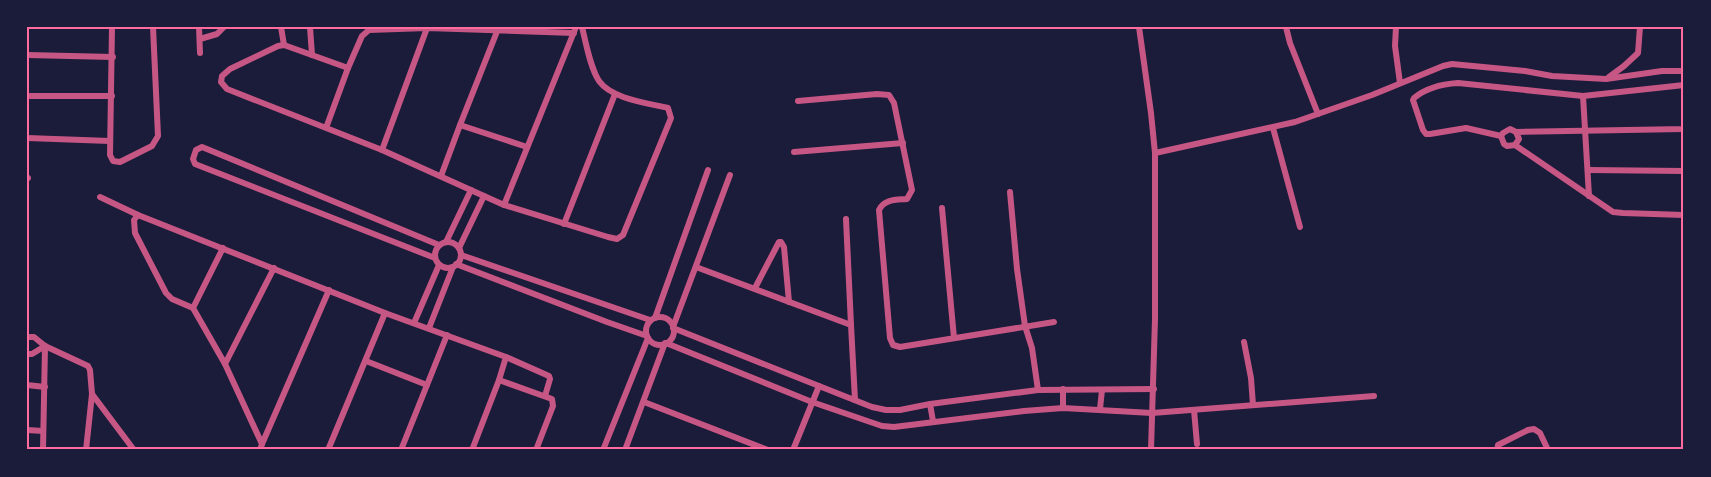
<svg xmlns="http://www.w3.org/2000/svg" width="1711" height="477" viewBox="0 0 1711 477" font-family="'PT Sans',sans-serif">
<rect width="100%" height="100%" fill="#1b1b3a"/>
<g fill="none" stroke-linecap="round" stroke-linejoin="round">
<g stroke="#c65784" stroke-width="6">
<polyline points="112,27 110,155 113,161 120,162 152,146 158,136 153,27"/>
<polyline points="199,27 200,53"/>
<polyline points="281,27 284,45"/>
<polyline points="310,27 312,55"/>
<polyline points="1139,27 1151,113 1155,153 1155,319 1151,450"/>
<polyline points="1286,27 1290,43 1318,114"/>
<polyline points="1396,27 1395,46 1400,83"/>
<polyline points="200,39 217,34 224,27"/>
<polyline points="27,55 113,57"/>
<polyline points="348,68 362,36 369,30 427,28 574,33"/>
<polyline points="1609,77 1624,66 1638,53 1640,27"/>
<polyline points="27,96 112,96"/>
<polyline points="1583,96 1589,196"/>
<path d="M 798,101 L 877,94 L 889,95 L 894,103 L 912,190 L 907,199 C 896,200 884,199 879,210 L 890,338 L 893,345 L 900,347 L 1054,322"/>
<polyline points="460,125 527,147"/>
<polyline points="326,128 348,68 284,45 278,46 230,69 222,76 221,82 227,89 382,150 504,205 576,27"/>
<polyline points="1273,128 1300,227"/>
<polyline points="1516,132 1519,139 1515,145 1507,146 1504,144 1501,136 1503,133 1510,129 1516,132 1684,129 1684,82"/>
<path d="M 1501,136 L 1466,128 L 1430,134 L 1426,134 L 1423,130 L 1413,100 L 1414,98 C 1426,88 1443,84 1458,83 L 1583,96 L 1684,85"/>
<polyline points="27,138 110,141"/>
<polyline points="1515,145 1613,212 1623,213 1684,215"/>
<polyline points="382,150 427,28"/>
<polyline points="794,152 903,143"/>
<polyline points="1155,153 1295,122 1372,95 1443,66 1452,64 1525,71 1552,76 1606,79 1662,71 1684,71"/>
<polyline points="1588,170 1684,171"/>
<polyline points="441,176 460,125 498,29"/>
<polyline points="27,178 28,178"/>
<polyline points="1010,192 1017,269 1025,326 1032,348 1038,390"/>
<polyline points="100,197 138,215 385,313 506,357 499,380 472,450"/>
<path d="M 504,205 L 608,237 L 617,239 L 623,235 L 671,118 L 668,108 C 647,103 612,99 599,81 C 590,67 586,43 582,27"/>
<polyline points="942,208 954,338"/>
<polyline points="138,215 134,220 135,233 166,293 172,299 193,308"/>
<polyline points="846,219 851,325"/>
<polyline points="564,224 615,94"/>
<polyline points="446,242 471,190"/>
<circle cx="448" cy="255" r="13"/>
<polyline points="223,248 193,308 225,364 262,444 260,450"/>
<polyline points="459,248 484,196"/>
<polyline points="461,255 650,320"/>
<polyline points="435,258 195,164 193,159 196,150 202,147 439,245"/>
<polyline points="456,264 607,322 647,336"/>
<polyline points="696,267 851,325 855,400"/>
<polyline points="755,288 779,242 781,242 784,247 789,302"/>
<circle cx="660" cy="331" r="14"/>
<polyline points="655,318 708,170"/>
<polyline points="414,323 439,265"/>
<polyline points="673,327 730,175"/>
<polyline points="429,328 453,267"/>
<polyline points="673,328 819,386 872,407 886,410 900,410 930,404 1038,390 1154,389"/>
<polyline points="27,337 34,337 45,346 88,366 90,370 92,394 134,450"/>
<polyline points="1244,342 1251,378 1253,405"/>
<polyline points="666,343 812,402 882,426 894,427 1024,411 1063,408 1152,413 1374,396"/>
<polyline points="27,354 32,354 45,346"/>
<polyline points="506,357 549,376 550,379 545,396"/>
<polyline points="366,361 427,385"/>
<polyline points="225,364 274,268"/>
<polyline points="499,380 552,399 553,406 536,450"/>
<polyline points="27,385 45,387"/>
<polyline points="644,402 768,450"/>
<polyline points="930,404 933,421"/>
<polyline points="1063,408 1063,389"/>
<polyline points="1100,409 1102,390"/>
<polyline points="1194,410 1197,444"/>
<polyline points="27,430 43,431"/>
<polyline points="262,444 329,290"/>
<polyline points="43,450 45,346"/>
<polyline points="86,450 92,394"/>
<polyline points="328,450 385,313"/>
<polyline points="401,450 447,335"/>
<polyline points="603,450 648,338"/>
<polyline points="625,450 665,343"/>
<polyline points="793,450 819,386"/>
<polyline points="1497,450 1498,445 1528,430 1534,429 1540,433 1548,450"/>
</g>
</g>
<rect width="1711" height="477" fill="none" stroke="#1b1b3a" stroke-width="57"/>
<rect x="28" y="28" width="1654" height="420" fill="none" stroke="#ff6b9d" stroke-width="2"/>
</svg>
